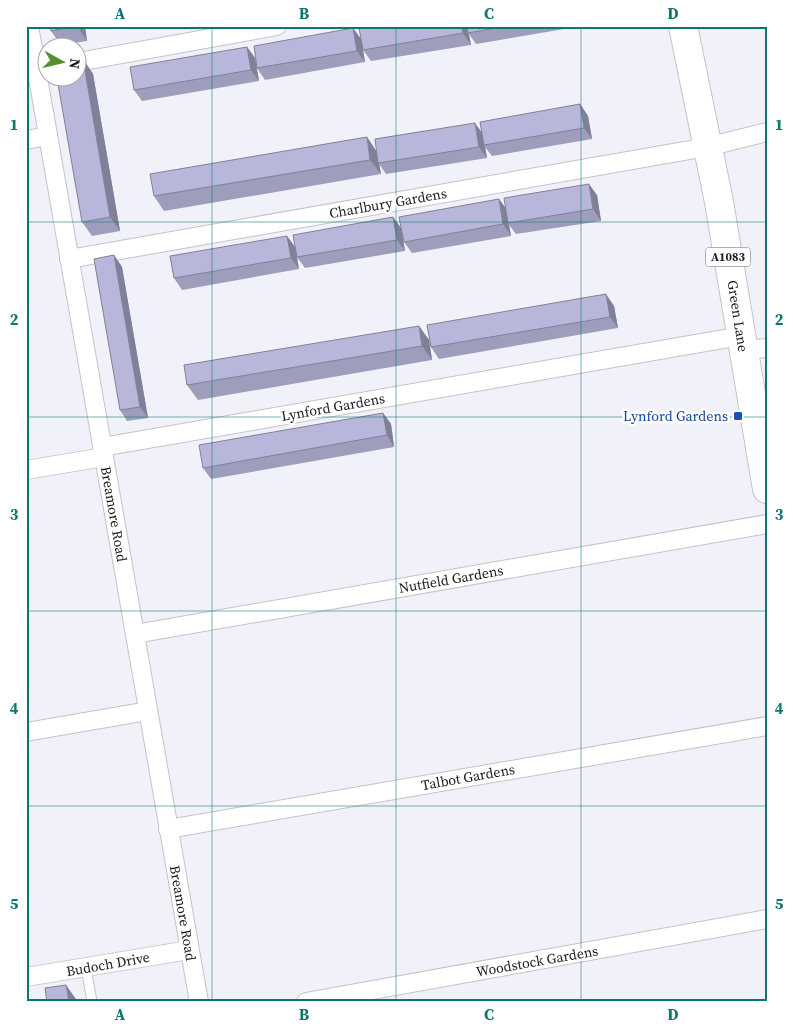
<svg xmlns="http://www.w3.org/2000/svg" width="793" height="1028" viewBox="0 0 793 1028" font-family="'Source Serif 4',serif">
<rect width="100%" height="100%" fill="#f1f1f9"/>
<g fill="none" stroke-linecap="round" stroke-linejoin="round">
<defs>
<polyline id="lane" points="86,967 92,1002"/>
<g id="street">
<polyline points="29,26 199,1002"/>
<polyline points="78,62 277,26"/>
<polyline points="26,140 48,136"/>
<polyline points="69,259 707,147 767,132"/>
<polyline points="743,350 767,348"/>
<polyline points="102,447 741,336"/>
<polyline points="26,470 104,457"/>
<polyline points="135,634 767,524"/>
<polyline points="26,732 148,711"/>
<polyline points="168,829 767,726"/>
<polyline points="26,977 189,950"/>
<polyline points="306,1002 767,919"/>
</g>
<polyline id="primary" points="683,26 719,202 767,489"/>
</defs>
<use href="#lane" stroke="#c3c3cc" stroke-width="11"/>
<use href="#street" stroke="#c3c3cc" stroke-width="20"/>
<use href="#primary" stroke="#c3c3cc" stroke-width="30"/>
<use href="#lane" stroke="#fff" stroke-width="9"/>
<use href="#street" stroke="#fff" stroke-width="18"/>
<use href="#primary" stroke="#fff" stroke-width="28"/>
</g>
<g fill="#9e9dbc">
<polygon points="50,26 85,26 87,41 61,45 51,31"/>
<polygon points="369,26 576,26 576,27 476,44 469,34 471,45 371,61 363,50 365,62 265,80 257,68 353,28 361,39"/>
<polygon points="247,47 255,58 259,81 142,101 134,90"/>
<polygon points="83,59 93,74 120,231 92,236 82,222"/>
<polygon points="580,104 588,116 592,139 492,156 485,147 487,158 386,174 379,164 381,174 164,211 154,196 367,137 376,151 481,132"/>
<polygon points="597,195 601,221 516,234 509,225 511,236 412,253 404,242 499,199 506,209"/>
<polygon points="393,217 401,228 405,251 305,268 297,257 299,269 182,290 174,278 287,236 295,247"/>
<polygon points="114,255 122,267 148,418 127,421 120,410"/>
<polygon points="614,306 618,328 439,359 431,347"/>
<polygon points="419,326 429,340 432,360 198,400 187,385"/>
<polygon points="383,413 391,424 394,447 211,479 203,468"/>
</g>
<g fill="#818099">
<polygon points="77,26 85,26 87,41"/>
<polygon points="461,26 467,26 471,45 463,33"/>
<polygon points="353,28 361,39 365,62 357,51"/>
<polygon points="247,47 255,58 259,81 251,70"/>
<polygon points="83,59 93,74 120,231 110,217"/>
<polygon points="580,104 588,116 592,139 584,128"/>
<polygon points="475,123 483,134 484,145 485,147 487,158 479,147"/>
<polygon points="367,137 377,152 381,174 370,160"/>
<polygon points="589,184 597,195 601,221 593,209"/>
<polygon points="499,199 507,210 508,223 509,225 511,236 503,224"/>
<polygon points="393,217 401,228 405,251 397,240"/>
<polygon points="287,236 295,247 299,269 291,258"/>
<polygon points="114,255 122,267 148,418 140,407"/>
<polygon points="606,294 614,306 618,328 610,317"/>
<polygon points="419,326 429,340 432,360 422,346"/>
<polygon points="383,413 391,424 394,447 387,435"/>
<polygon points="66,985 78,1002 69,1002"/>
</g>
<g fill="#b8b7db" stroke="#818099">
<polygon points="50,26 76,26 51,31"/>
<polygon points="369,26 461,26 463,33 363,50 359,28"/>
<polygon points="467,26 507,26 468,33"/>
<polygon points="353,28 357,51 257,68 254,46"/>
<polygon points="247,47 251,70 134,90 130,67"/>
<polygon points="83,59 110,217 82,222 57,78 78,78 78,60"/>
<polygon points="580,104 584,128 484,145 480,122"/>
<polygon points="475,123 479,147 378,163 375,139"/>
<polygon points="367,137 370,160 154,196 150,174"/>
<polygon points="589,184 593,209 508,223 504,198"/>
<polygon points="499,199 503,224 404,242 399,217"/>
<polygon points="393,217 397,240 297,257 293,235"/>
<polygon points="287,236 291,258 174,278 170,256"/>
<polygon points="114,255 140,407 120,410 94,259"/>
<polygon points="606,294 610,317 431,347 427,325"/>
<polygon points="419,326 422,346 187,385 184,365"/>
<polygon points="383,413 387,435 203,468 199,445"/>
<polygon points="66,985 69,1002 47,1002 45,988"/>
</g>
<path fill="none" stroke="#0f766e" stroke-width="1" stroke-opacity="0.55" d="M 212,26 L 212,1002M 396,26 L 396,1002M 581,26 L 581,1002M 26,222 L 767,222M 26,417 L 767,417M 26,611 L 767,611M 26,806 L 767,806"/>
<rect fill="#1a4fb4" stroke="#fff" stroke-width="2" x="733" y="411" width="10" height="10" rx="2.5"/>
<g text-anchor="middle" stroke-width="5" stroke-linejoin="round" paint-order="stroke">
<rect fill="#fff" stroke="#5f5f62" stroke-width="1" x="705.5" y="247.5" width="45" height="19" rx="4"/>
<g font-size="12" font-weight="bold" fill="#1b1b1e">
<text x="728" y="261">A1083</text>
</g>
<g font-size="14" fill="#1b1b1e" stroke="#fff">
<text transform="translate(388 203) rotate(-10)" y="5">Charlbury Gardens</text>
<text transform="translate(738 316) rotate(81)" y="5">Green Lane</text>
<text transform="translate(333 407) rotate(-10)" y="5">Lynford Gardens</text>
<text transform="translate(114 514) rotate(80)" y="5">Breamore Road</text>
<text transform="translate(451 579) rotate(-10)" y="5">Nutfield Gardens</text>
<text transform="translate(468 777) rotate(-10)" y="5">Talbot Gardens</text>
<text transform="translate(183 913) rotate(80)" y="5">Breamore Road</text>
<text transform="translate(537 961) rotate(-10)" y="5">Woodstock Gardens</text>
<text transform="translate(108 964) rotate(-10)" y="5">Budoch Drive</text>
</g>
<g font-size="14" fill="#164399" stroke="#fff" text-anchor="end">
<text x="728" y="421">Lynford Gardens</text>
</g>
</g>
<rect width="793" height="1028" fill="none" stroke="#ffffff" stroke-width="55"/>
<g transform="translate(62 62) rotate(98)"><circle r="24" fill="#ffffff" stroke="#a4a4a5"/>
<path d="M0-4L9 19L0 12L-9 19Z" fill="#549030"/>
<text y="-8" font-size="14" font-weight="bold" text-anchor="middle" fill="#1b1b1e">N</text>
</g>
<rect x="28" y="28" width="738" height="972" fill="none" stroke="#0f766e" stroke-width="2"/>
<g font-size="16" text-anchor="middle" font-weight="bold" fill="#0f766e">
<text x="120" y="19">A</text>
<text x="304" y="19">B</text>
<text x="489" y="19">C</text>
<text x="673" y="19">D</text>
<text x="14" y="130">1</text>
<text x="779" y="130">1</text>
<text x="14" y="325">2</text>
<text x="779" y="325">2</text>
<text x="14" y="520">3</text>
<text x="779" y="520">3</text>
<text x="14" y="714">4</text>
<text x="779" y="714">4</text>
<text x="14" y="909">5</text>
<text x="779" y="909">5</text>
<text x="120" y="1020">A</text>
<text x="304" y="1020">B</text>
<text x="489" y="1020">C</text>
<text x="673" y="1020">D</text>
</g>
</svg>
